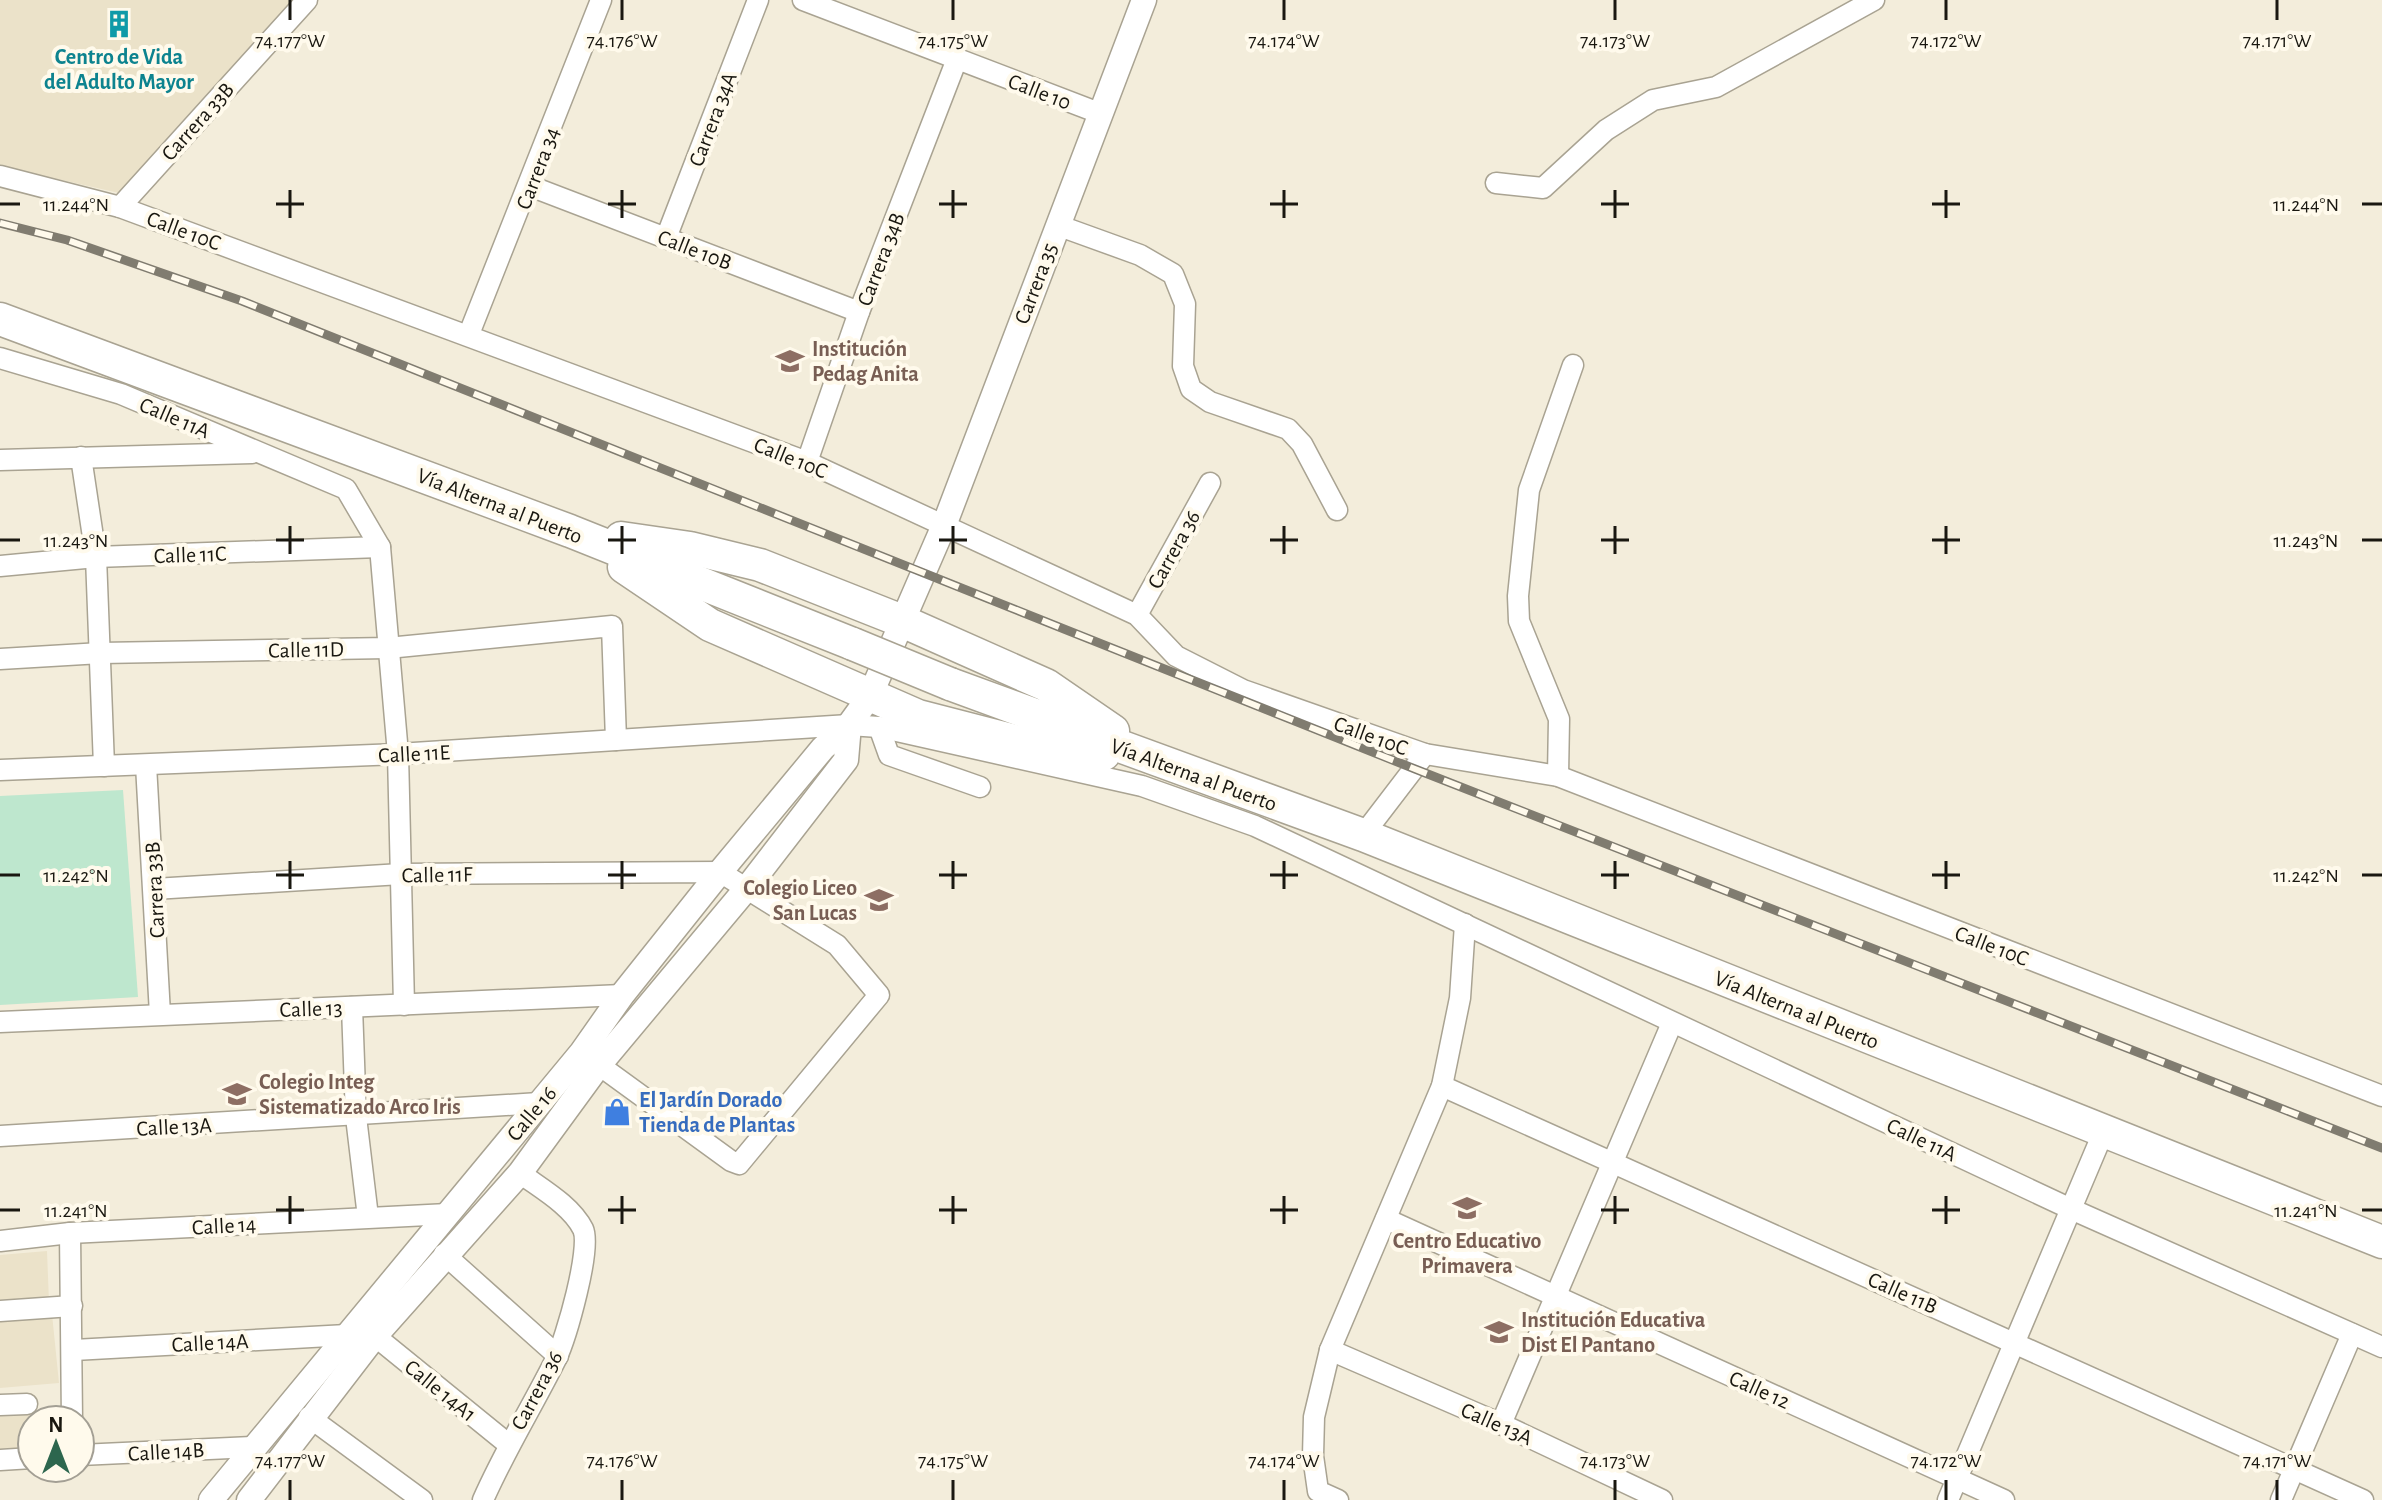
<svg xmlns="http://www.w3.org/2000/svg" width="2382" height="1500" viewBox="0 0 2382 1500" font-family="'Alegreya Sans',sans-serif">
<rect width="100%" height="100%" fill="#f3eddb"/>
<g fill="#ebe2c9">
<polygon points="0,0 301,0 128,195 0,166"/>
<polygon points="47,1251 49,1302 0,1305 0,1255"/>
<polygon points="52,1314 59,1383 0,1388 0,1319"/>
<polygon points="57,1409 57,1420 32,1420 32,1448 0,1450 0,1412"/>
</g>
<polygon fill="#bee7ce" points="123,790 138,997 0,1005 0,796"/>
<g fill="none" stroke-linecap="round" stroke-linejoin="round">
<defs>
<g id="minor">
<polyline points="803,0 1099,113"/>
<polyline points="0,176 120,207 807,462 1137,615 1176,656 1243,690 1425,754 1558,776 2382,1096"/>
<polyline points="1496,183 1543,188 1606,130 1653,100 1716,87 1874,0"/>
<polyline points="530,186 859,312"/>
<polyline points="120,207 307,0"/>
<polyline points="1057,225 1140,255 1173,274 1185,304 1183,366 1191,389 1210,402 1288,429 1302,444 1337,510"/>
<polyline points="666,238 758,0"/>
<polyline points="469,334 601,0"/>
<polyline points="0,358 121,394 346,489 380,547 398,754 404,1005"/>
<polyline points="81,457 96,557 104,766"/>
<polyline points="0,460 252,453"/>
<polyline points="807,462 859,312 957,59"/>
<polyline points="0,566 96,557 380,547"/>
<polyline points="1137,615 1210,483"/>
<polyline points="0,659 101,653 388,648 612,626 616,740"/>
<polyline points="879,727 889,755 980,787"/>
<polyline points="146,765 160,1014"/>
<polyline points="0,770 398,754 849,725 879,727 1142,786 1255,826 2071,1209 2382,1347"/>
<polyline points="1558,776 1559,719 1519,621 1518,596 1529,490 1573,365"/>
<polyline points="1363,835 1425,754"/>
<polyline points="154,889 401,874 720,872 837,945 879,995 739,1164 731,1161 588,1057"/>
<polyline points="352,1007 356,1117 368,1217"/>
<polyline points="0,1022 622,995"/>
<polyline points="1442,1086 2363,1500"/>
<polyline points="0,1136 539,1103"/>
<polyline points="1386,1219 2004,1500"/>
<polyline points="70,1233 72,1420"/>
<polyline points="0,1241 70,1233 448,1214"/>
<polyline points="444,1254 558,1356"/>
<polyline points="0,1311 72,1306"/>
<polyline points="375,1336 508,1444"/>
<polyline points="74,1350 347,1335"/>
<polyline points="1330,1350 1501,1424 1662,1500"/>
<polyline points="0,1405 27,1404"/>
<polyline points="309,1417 422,1500"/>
<polyline points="1501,1424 1672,1023"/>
<polyline points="80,1455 252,1447"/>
<polyline points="0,1460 32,1458"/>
<path d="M 483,1500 C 505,1450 532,1407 556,1359 C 566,1338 592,1248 583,1229 C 571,1205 540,1188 520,1173"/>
<polyline points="1338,1500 1318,1491 1313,1456 1314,1417 1330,1350 1442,1086 1460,998 1465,924"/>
<polyline points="1948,1500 2103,1133"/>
<polyline points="2281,1500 2352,1334"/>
</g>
<g id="tertiary">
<polyline points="211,1500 582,1052 622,995 720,872 823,748 849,725 870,696 945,523 1144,0"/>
<polyline points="249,1500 375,1336 520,1173 599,1065 747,888 846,760 849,725"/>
</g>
<g id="primary">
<polyline points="0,319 570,531 853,644"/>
<polyline points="621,538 690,548 760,565 902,621 1046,685 1113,731"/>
<polyline points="624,567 710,625 918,716 1038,747 1104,754"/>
<polyline points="950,684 1363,835 2382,1242"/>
</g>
</defs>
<use href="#minor" stroke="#a9a392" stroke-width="23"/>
<use href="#tertiary" stroke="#a9a392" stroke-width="27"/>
<use href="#primary" stroke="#a9a392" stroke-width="35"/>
<use href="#minor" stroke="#fff" stroke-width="20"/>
<use href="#tertiary" stroke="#fff" stroke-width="24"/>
<use href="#primary" stroke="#fff" stroke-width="32"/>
<defs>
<polyline id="rail" points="0,223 67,240 242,301 1415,769 2382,1148"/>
</defs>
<use href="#rail" stroke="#807c70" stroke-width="9"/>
<use href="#rail" stroke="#fffaec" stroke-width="6" stroke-dasharray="18" stroke-linecap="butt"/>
<defs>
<polyline id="primary-bridge" points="853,644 950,684"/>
</defs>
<use href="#primary-bridge" stroke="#a9a392" stroke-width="35" stroke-linecap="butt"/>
<use href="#primary-bridge" stroke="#fff" stroke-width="32"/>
</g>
<path fill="none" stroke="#191710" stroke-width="3" d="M 290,0 L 290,20M 622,0 L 622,20M 953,0 L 953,20M 1284,0 L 1284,20M 1615,0 L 1615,20M 1946,0 L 1946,20M 2277,0 L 2277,20M 290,190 L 290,218M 622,190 L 622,218M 953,190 L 953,218M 1284,190 L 1284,218M 1615,190 L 1615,218M 1946,190 L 1946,218M 0,204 L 20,204M 276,204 L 304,204M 608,204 L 636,204M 939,204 L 967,204M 1270,204 L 1298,204M 1601,204 L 1629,204M 1932,204 L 1960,204M 2362,204 L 2382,204M 290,526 L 290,554M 622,526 L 622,554M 953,526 L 953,554M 1284,526 L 1284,554M 1615,526 L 1615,554M 1946,526 L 1946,554M 0,540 L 20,540M 276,540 L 304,540M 608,540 L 636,540M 939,540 L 967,540M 1270,540 L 1298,540M 1601,540 L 1629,540M 1932,540 L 1960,540M 2362,540 L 2382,540M 290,861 L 290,889M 622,861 L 622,889M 953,861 L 953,889M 1284,861 L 1284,889M 1615,861 L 1615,889M 1946,861 L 1946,889M 0,875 L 20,875M 276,875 L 304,875M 608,875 L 636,875M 939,875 L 967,875M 1270,875 L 1298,875M 1601,875 L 1629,875M 1932,875 L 1960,875M 2362,875 L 2382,875M 290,1196 L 290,1224M 622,1196 L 622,1224M 953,1196 L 953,1224M 1284,1196 L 1284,1224M 1615,1196 L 1615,1224M 1946,1196 L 1946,1224M 0,1210 L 20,1210M 276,1210 L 304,1210M 608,1210 L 636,1210M 939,1210 L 967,1210M 1270,1210 L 1298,1210M 1601,1210 L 1629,1210M 1932,1210 L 1960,1210M 2362,1210 L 2382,1210M 290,1480 L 290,1500M 622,1480 L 622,1500M 953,1480 L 953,1500M 1284,1480 L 1284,1500M 1615,1480 L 1615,1500M 1946,1480 L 1946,1500M 2277,1480 L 2277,1500"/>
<defs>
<symbol id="building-bare" viewBox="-9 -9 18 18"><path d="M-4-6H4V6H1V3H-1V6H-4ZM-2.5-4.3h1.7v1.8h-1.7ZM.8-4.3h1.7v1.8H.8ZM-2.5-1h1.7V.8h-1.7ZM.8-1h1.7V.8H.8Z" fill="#0f9aa8" stroke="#fffaec" stroke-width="2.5" paint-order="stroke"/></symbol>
<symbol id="school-bare" viewBox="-9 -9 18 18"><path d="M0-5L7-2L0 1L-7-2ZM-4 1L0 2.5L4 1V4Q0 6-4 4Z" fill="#8d6e63" stroke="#fffaec" stroke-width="2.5" paint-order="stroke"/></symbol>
<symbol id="shop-bare" viewBox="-9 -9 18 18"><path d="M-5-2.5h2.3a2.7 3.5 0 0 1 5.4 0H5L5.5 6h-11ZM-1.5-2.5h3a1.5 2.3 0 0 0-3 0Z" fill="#3f7fe0" stroke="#fffaec" stroke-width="2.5" paint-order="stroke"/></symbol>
</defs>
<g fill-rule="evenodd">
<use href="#building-bare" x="99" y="4" width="40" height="40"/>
<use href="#school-bare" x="770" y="341" width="40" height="40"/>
<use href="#school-bare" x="859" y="880" width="40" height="40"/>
<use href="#school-bare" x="217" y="1074" width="40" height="40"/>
<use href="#shop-bare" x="597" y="1092" width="40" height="40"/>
<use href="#school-bare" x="1447" y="1188" width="40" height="40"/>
<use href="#school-bare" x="1479" y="1312" width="40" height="40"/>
</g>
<g text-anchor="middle" stroke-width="8" stroke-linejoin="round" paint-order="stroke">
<g font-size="22" font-weight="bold" fill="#0d838f" stroke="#fffaec">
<text x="119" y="64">Centro de Vida<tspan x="119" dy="25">del Adulto Mayor</tspan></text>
</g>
<g font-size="22" fill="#191710" stroke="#fffaec">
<text transform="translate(1040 91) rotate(21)" y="8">Calle 10</text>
<text transform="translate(712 119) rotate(-69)" y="8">Carrera 34A</text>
<text transform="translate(197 121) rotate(-48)" y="8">Carrera 33B</text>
<text transform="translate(537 168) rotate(-69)" y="8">Carrera 34</text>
<text transform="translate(184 230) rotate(20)" y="8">Calle 10C</text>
<text transform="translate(695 249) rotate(21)" y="8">Calle 10B</text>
<text transform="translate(880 259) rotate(-69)" y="8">Carrera 34B</text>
<text transform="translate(1035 283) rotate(-69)" y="8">Carrera 35</text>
<text transform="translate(175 417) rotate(23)" y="8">Calle 11A</text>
<text transform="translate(791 457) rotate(22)" y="8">Calle 10C</text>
<text transform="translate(500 505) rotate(21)" y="8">Vía Alterna al Puerto</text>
<text transform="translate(1173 549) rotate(-61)" y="8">Carrera 36</text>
<text transform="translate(190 554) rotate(-2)" y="8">Calle 11C</text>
<text transform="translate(306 649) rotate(-1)" y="8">Calle 11D</text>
<text transform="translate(1371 735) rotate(20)" y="8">Calle 10C</text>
<text transform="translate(414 753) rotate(-3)" y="8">Calle 11E</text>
<text transform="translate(1194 774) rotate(20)" y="8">Vía Alterna al Puerto</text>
<text transform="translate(437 874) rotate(-1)" y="8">Calle 11F</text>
<text transform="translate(154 890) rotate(-93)" y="8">Carrera 33B</text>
<text transform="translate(1992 945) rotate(21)" y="8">Calle 10C</text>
<text transform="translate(311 1008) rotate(-2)" y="8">Calle 13</text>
<text transform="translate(1797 1009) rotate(22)" y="8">Vía Alterna al Puerto</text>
<text transform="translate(531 1113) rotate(-50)" y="8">Calle 16</text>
<text transform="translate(174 1126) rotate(-3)" y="8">Calle 13A</text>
<text transform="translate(1922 1139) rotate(25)" y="8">Calle 11A</text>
<text transform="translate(224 1225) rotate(-3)" y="8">Calle 14</text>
<text transform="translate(1903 1292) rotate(24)" y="8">Calle 11B</text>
<text transform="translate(210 1342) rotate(-3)" y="8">Calle 14A</text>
<text transform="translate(1760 1389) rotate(24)" y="8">Calle 12</text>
<text transform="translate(441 1390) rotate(39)" y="8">Calle 14A1</text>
<text transform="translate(536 1390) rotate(-62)" y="8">Carrera 36</text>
<text transform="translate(1497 1423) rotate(24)" y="8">Calle 13A</text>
<text transform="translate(166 1451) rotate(-3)" y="8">Calle 14B</text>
</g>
<g font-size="22" font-weight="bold" fill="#785e54" stroke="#fffaec" text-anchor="start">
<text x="812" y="356">Institución<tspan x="812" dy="25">Pedag Anita</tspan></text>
<text x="857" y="895" text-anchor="end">Colegio Liceo<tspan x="857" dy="25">San Lucas</tspan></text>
<text x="259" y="1089">Colegio Integ<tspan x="259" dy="25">Sistematizado Arco Iris</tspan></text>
<text x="1467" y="1248" text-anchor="middle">Centro Educativo<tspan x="1467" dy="25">Primavera</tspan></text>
<text x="1521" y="1327">Institución Educativa<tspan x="1521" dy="25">Dist El Pantano</tspan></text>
</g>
<g font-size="22" font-weight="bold" fill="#366cbe" stroke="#fffaec" text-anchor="start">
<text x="639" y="1107">El Jardín Dorado<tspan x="639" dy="25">Tienda de Plantas</tspan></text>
</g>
</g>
<g font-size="20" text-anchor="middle" fill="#191710" stroke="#fffaec" stroke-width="8" stroke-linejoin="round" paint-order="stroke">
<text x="290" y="47">74.177°W</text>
<text x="622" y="47">74.176°W</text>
<text x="953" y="47">74.175°W</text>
<text x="1284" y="47">74.174°W</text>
<text x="1615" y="47">74.173°W</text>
<text x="1946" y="47">74.172°W</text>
<text x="2277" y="47">74.171°W</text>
<text x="76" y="211">11.244°N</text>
<text x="2306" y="211">11.244°N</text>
<text x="76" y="547">11.243°N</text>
<text x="2306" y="547">11.243°N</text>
<text x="76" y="882">11.242°N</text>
<text x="2306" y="882">11.242°N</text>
<text x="76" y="1217">11.241°N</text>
<text x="2306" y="1217">11.241°N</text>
<text x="290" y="1467">74.177°W</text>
<text x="622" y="1467">74.176°W</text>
<text x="953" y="1467">74.175°W</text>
<text x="1284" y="1467">74.174°W</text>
<text x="1615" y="1467">74.173°W</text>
<text x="1946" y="1467">74.172°W</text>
<text x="2277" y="1467">74.171°W</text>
</g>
<g transform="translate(56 1444)"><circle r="38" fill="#fffaec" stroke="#a39f94" stroke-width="2"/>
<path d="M0-6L14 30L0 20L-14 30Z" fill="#2d664e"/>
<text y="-12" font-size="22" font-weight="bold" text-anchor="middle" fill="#191710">N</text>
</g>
</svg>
